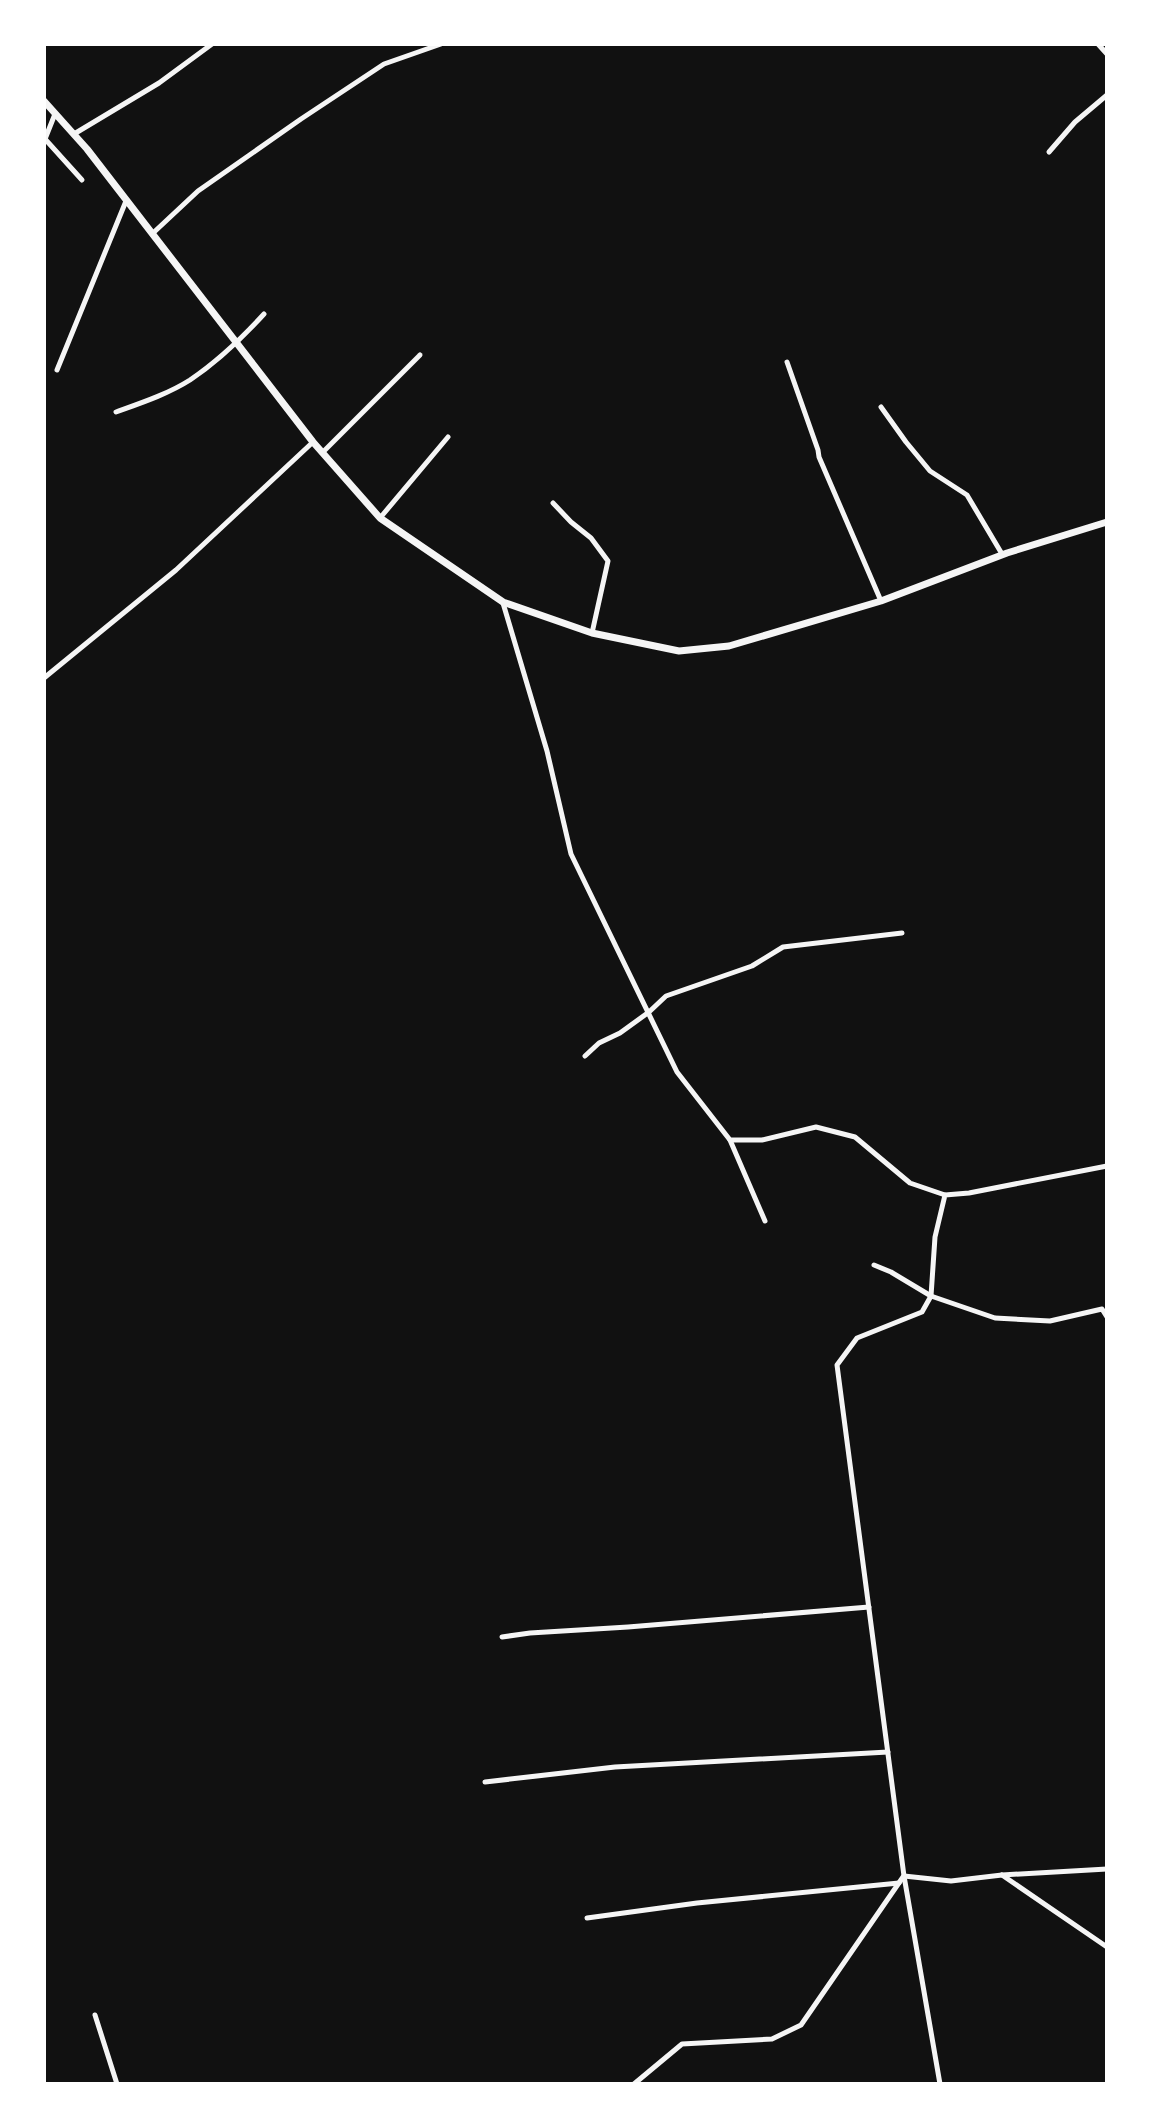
<svg xmlns="http://www.w3.org/2000/svg" width="1151" height="2128" viewBox="0 0 1151 2128" font-family="'Fira Sans Condensed',sans-serif">
<rect width="100%" height="100%" fill="#111"/>
<g fill="none" stroke-linecap="round" stroke-linejoin="round">
<g stroke="#f5f5f5" stroke-width="5">
<polyline points="1098,44 1107,54"/>
<polyline points="55,114 45,139 82,180"/>
<polyline points="74,134 159,83 212,44"/>
<polyline points="1049,152 1075,122 1107,95"/>
<polyline points="152,234 198,191 301,119 384,64 441,44"/>
<polyline points="787,362 818,450 819,457 881,601"/>
<polyline points="57,370 126,201"/>
<polyline points="881,407 906,442 930,471 967,495 1002,554"/>
<path d="M 116,412 C 141,403 168,394 190,380 C 218,361 242,338 264,314"/>
<polyline points="323,452 420,355"/>
<polyline points="553,503 571,522 591,538 608,561 592,633"/>
<polyline points="380,518 448,437"/>
<polyline points="503,603 547,751 571,854 677,1072 730,1140 762,1140 816,1127 855,1137 910,1183 945,1195"/>
<polyline points="44,678 176,570 313,442"/>
<polyline points="585,1056 599,1043 620,1033 649,1012 666,996 752,966 783,947 902,933"/>
<polyline points="730,1140 765,1221"/>
<polyline points="874,1265 891,1272 931,1296 995,1318 1050,1321 1102,1309 1107,1317"/>
<polyline points="502,1637 530,1633 628,1627 869,1607"/>
<polyline points="485,1782 615,1767 888,1752"/>
<polyline points="1002,1875 1107,1947"/>
<polyline points="904,1876 951,1881 1002,1875 1107,1869"/>
<polyline points="587,1918 697,1903 899,1883"/>
<polyline points="95,2015 117,2084"/>
<polyline points="634,2084 682,2044 772,2039 801,2025 903,1877"/>
<polyline points="940,2084 904,1876 837,1365 857,1338 922,1312 931,1296 935,1237 945,1195 969,1193 1107,1166"/>
</g>
<polyline stroke="#f5f5f5" stroke-width="7" points="44,101 87,149 313,442 380,518 503,602 592,633 679,651 729,646 881,601 1007,553 1107,522"/>
</g>
<rect width="1151" height="2128" fill="none" stroke="#ffffff" stroke-width="92"/>
</svg>
